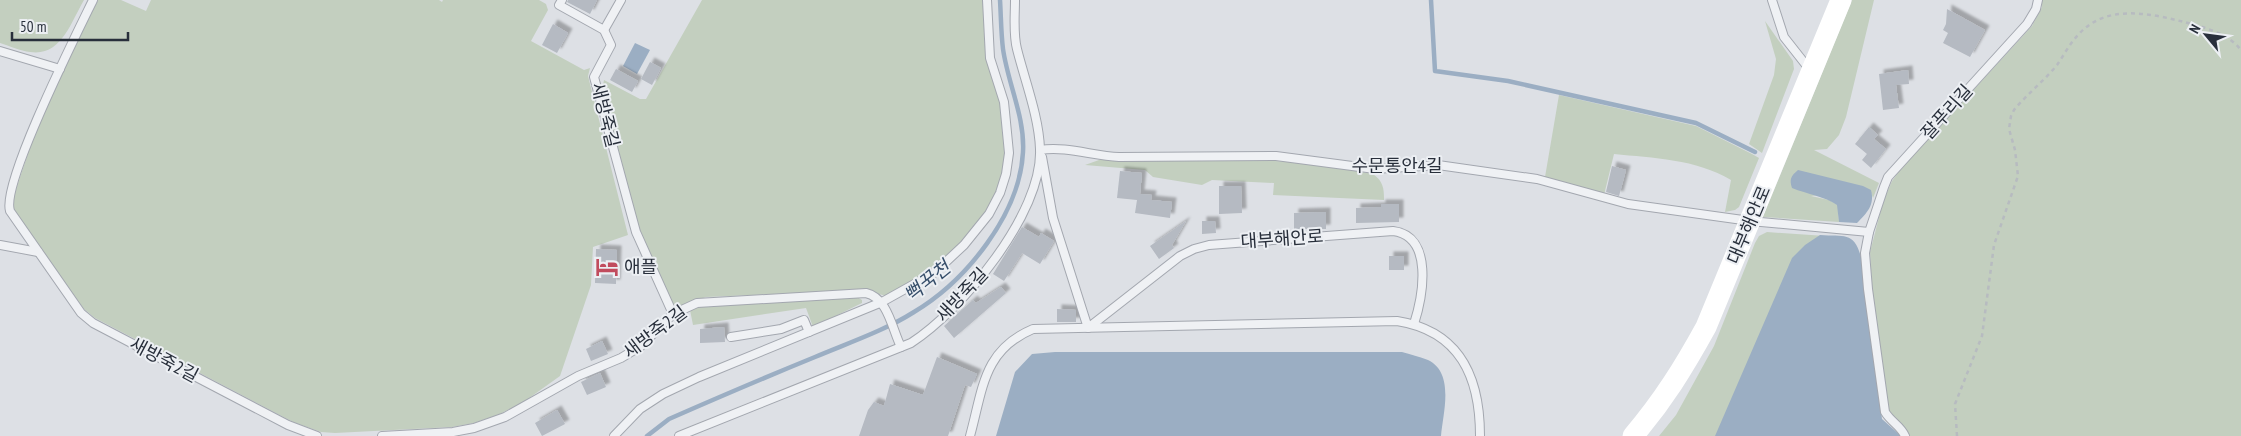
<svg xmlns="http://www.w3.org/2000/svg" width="2241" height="436" viewBox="0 0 2241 436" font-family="'PT Sans Narrow','Noto Sans KR',sans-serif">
<defs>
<filter id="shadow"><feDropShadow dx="4.5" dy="-4.5" stdDeviation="1" flood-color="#0004"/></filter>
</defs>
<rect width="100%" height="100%" fill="#dde0e5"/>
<g fill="#c3cfbf">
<path d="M 0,0 L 84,0 C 71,22 61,57 30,52 C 20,51 10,46 0,43 Z"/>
<polygon points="98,0 121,0 146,11 151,0 439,0 442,2 443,0 539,0 546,4 548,10 531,41 584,70 590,68 588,76 628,235 593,247 591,285 560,376 525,401 500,414 474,423 452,427 335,433 321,432 293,422 95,318 84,309 13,211 13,198 39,121"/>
<path d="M 702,0 L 985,0 C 986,19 983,42 987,61 C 990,76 998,90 1001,104 C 1004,119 1005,135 1006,150 C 1009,215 939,269 886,296 L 865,290 L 706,297 L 680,306 L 674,306 L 640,234 L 601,96 L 604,80 L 640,99 L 646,99 Z"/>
<polygon points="1852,0 1874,0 1846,117 1839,135 1827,149 1814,150 1879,183 1873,198 1870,190 1811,196 1829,200 1838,205 1839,222 1763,217"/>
<path d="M 2042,0 L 2241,0 L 2241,436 L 1910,436 C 1905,425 1895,420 1888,410 L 1872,288 L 1870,252 L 1883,202 L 1892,181 L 1900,170 L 2032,26 L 2042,7 Z"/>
<polygon points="1765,21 1793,61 1794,69 1762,153 1749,144 1774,75 1776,59"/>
<path d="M 1559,95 L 1696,126 L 1752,154 L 1759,158 L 1739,207 L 1735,210 L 1725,212 L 1731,180 C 1696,159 1653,158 1614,154 L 1604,195 L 1545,177 Z"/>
<path d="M 1224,158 L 1310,163 L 1373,174 C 1383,181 1384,188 1384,200 L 1273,195 L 1274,183 L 1212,180 L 1202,185 L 1153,177 L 1145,170 L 1085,165 L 1099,160 Z"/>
<polygon points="1767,232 1840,237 1827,436 1659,436 1676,415 1714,346 1755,243 1759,236"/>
<polygon points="857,297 862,300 862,303 813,327 806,308 693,325 690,310 707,305"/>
</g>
<g fill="#9baec3">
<polygon points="635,43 650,50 637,74 623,66"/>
<path d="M 1798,170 L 1863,186 L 1871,190 C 1875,205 1867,213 1857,223 L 1839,222 L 1837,205 C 1826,197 1807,194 1792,188 C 1789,179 1791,176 1798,170 Z"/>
<path d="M 1820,235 C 1844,237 1854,231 1861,257 L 1882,419 L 1901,436 L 1715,436 L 1792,258 L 1805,245 Z"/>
<path d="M 1055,352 L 1402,352 C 1410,354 1420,357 1428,360 C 1455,373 1443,413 1441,436 L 996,436 L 1015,372 L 1032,354 Z"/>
</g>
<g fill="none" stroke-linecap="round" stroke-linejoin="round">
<g stroke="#9baec3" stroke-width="4.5">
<polyline points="1431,0 1435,71 1508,81 1696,123 1755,152"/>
<path d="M 647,436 L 669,419 C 717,398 766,377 815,357 C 848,343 884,331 914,312 C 966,281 1020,214 1023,152 C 1025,117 1008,84 1003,49 C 1001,33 1001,16 1000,0"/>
</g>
</g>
<g fill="#b5bac2" filter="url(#shadow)">
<polygon points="568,0 597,0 590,14 567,2"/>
<polygon points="1947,9 1985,30 1970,57 1943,43 1948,33 1943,30 1946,24"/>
<polygon points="553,24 568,33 557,53 542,45"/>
<polygon points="650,62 661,68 652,85 641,79"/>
<polygon points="616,69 638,81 632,92 610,80"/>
<polygon points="1908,70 1909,84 1896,85 1899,108 1883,110 1879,74"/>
<polygon points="1869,127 1878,135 1874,139 1886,149 1871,168 1862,160 1867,154 1855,144"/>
<polygon points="1612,166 1626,170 1619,196 1606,192"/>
<polygon points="1120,171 1142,173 1140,194 1152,195 1151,200 1172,202 1170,218 1135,213 1137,200 1117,198"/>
<polygon points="1219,186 1241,186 1242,213 1219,214"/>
<polygon points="1381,204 1399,204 1399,222 1356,223 1356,208 1381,207"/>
<polygon points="1326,212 1326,229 1294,229 1294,213"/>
<polygon points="1186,221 1172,245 1174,248 1159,259 1150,246"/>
<polygon points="1202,221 1215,221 1216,233 1202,234"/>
<polygon points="1022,227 1039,237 1041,233 1054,241 1040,264 1022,253 1004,281 993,274"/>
<polygon points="596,249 617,250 616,284 595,283"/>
<rect x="1389" y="256" width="15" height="14"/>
<polygon points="1001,287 1006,293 954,338 944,326 973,300 976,303"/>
<polygon points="1057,309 1076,310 1076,322 1057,322"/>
<polygon points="724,327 725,342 700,343 700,329"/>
<polygon points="602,341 608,354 591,361 586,349"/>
<polygon points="937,357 977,374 971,387 965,385 948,436 859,436 868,410 874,402 884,406 890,384 923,395"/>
<polygon points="600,373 606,387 587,395 581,382"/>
<polygon points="557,410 565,424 542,436 535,423"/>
</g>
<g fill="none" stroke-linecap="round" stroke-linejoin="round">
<defs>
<g id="lane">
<path d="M 93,0 C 77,33 1,184 10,211 L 81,313 L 93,323 L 288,425 L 317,436"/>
<polyline points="562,0 559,5 604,30 611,45 594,77 636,232 673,314"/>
<polyline points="1772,0 1784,37 1810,70"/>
<polyline points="604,30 621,0"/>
<polyline points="0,51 60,69"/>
<path d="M 1040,150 C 1067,146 1093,156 1119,157 L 1276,156 L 1375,169 L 1438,165 L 1537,179 L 1628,204 L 1750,221 L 1869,232"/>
<path d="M 1042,157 L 1053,218 L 1088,328 L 1180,256 L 1194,249 L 1209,245 L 1393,231 C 1434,236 1423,296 1414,324"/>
<polyline points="0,245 38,252"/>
<polyline points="731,337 781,329 804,320 809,332"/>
<path d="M 382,436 L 453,432 L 474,428 L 505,417 L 578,376 L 621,358 L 641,346 L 673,314 L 697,303 L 866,293 C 888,298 892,329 901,347"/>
<polyline points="614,436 640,409 663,394 699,377 882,302 934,273 964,245 989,214 1000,193 1006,174 1009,153 1004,102 990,58 987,0"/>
<path d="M 679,436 L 911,343 C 962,310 1043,213 1040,149 C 1039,117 1025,81 1017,49 C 1013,34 1015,16 1015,0"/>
<path d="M 970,436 C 983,389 983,350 1033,329 L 1397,321 C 1460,331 1480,377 1480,436"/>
<path d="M 1905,436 C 1901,426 1891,422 1885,412 L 1868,289 L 1865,253 L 1869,232 L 1884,187 L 1888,177 L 2027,24 L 2036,9 L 2038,0"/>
</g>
</defs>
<use href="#lane" stroke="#a3a7af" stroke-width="10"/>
<path stroke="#b7bbc0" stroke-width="2.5" stroke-dasharray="4 4" stroke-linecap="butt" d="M 1957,436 L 1955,404 L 1982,336 L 1994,245 L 2018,176 L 2015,150 L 2009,129 L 2011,116 L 2014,110 C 2027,94 2044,81 2057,65 C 2064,55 2070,43 2079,34 C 2106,4 2149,13 2184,22 C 2203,27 2228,33 2241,50"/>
<use href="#lane" stroke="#eff1f4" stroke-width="8"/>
<path stroke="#fff" stroke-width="21" d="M 1633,436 C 1663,401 1684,367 1706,327 L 1841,0"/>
</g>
<defs>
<symbol id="hotel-bare" viewBox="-9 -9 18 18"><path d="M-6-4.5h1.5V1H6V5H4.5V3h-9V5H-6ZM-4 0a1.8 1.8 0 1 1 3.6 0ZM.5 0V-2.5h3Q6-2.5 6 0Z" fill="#c14c5e" stroke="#eceff3" stroke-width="2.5" paint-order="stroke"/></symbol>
</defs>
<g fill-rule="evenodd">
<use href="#hotel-bare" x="591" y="251" width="32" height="32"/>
</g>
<g text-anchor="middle" stroke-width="4" stroke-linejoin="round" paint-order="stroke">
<g font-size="18" fill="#282f3b" stroke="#eceff3">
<text transform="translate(1947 112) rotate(-48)" y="6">잘푸리길</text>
<text transform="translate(605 115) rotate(76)" y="6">새방죽길</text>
<text x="1397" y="172">수문통안4길</text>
<text transform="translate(1749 225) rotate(-67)" y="6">대부해안로</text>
<text transform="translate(1282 239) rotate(-4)" y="6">대부해안로</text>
<text transform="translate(962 295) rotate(-47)" y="6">새방죽길</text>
<text transform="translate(655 332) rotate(-37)" y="6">새방죽2길</text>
<text transform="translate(164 360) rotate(28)" y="6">새방죽2길</text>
</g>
<g font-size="18" fill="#282f3b" stroke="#eceff3" text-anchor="start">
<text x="624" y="273">애플</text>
</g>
<g font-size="19" font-style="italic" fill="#364e6a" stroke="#eceff3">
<text transform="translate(927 281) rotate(-39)" y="7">뻑꾹천</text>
</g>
</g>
<g transform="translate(2206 35) rotate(299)" stroke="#eceff3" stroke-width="4" paint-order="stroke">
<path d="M0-4L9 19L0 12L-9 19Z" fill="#282f3b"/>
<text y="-8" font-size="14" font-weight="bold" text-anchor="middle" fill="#282f3b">N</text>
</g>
<path d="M12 32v8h116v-8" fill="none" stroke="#282f3b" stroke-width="2.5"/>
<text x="20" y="32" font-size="15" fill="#282f3b" stroke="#eceff3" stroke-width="4" paint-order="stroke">50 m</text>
</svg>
